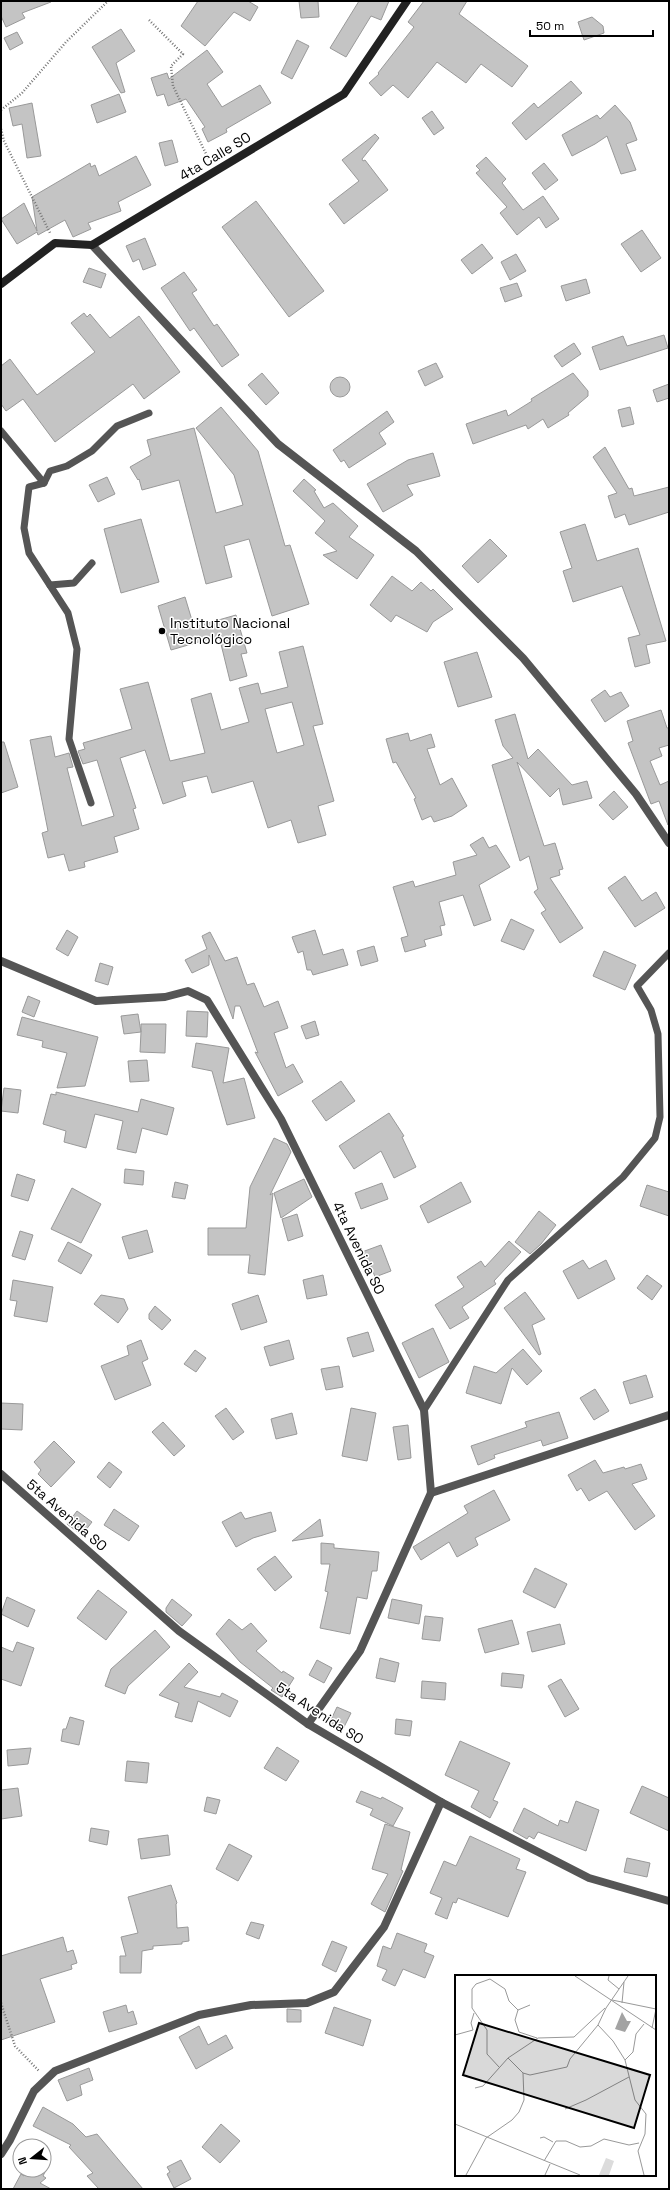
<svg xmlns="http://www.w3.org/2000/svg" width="670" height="2190" viewBox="0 0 670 2190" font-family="'Space Grotesk',sans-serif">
<rect width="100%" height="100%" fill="#fff"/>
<g fill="#c4c4c4" stroke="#999" fill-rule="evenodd">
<polygon points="1,1 51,1 51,2 22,13 25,18 6,27 1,16"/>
<polygon points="198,1 248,1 258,7 250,21 234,12 205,46 181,26"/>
<polygon points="299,1 318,1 319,17 301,18"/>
<polygon points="359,1 389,1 381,20 371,16 346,57 330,48"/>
<polygon points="424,1 467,1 459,14 528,66 512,87 481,64 466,83 437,62 408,98 393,85 381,96 369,83 379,74 378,73 414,27 408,22"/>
<polygon points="592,17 603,26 604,33 584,40 578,22"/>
<polygon points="121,29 135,51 116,63 125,92 121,93 92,47"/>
<polygon points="17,32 23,43 10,50 4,38"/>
<polygon points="297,40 309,46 292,79 281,73"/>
<polygon points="207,50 223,72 207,84 222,107 260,85 271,103 226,129 227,132 208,142 202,129 205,127 186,99 168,106 164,94 157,96 151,78 167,73 169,79"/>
<polygon points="571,81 582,93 526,140 512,123 534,103 538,108"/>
<polygon points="119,94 126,112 97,123 91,105"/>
<polygon points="32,103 41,156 27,158 22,124 13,126 9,108"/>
<polygon points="615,105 630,122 637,140 626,144 636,170 621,174 607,136 595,144 572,156 562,135 597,115 600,119"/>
<polygon points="432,111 444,128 434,135 422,118"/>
<polygon points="375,134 379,138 362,159 363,161 365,160 388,190 344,224 329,204 359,181 342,160"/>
<polygon points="172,140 178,162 165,166 159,143"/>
<polygon points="136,156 151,185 118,202 121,211 88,223 91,229 73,237 65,220 38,235 37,232 17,244 1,219 24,203 37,231 32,197 90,163 91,167 95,165 99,176"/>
<polygon points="486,157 506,179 502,183 523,210 543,196 559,219 546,228 539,217 517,235 500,213 507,207 476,173 480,170 476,166"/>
<polygon points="544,163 558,180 545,190 532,173"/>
<polygon points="256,201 324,291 289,317 222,227"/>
<polygon points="642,230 661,258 641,272 621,244"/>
<polygon points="145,238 156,265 143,270 139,259 133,262 126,246"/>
<polygon points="482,244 493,258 472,274 461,260"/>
<polygon points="516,254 526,271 510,280 501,262"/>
<polygon points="89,268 106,274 101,288 83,282"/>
<polygon points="184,272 197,290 192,293 214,326 217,324 239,355 222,367 194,328 190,331 161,288"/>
<polygon points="586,279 590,293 566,301 561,286"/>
<polygon points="517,283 522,296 505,302 500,288"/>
<polygon points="84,313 87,317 90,314 110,338 139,316 180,372 144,399 133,384 55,442 23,399 6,411 1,404 1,366 10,359 37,395 95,352 71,323"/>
<polygon points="664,335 668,348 600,370 592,347 623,336 627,346"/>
<polygon points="574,343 581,354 562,367 554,356"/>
<polygon points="436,363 443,377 425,386 418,371"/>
<polygon points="262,373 279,393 266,405 248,385"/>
<polygon points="573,373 588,391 588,396 568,413 569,415 548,428 543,419 528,429 526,425 473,444 466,424 506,410 508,416 532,401 531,399"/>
<circle cx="340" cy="387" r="10"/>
<polygon points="669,384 669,398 657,402 653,390"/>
<polygon points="221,407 258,451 285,546 290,545 309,604 272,616 249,539 224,546 232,577 206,584 179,480 142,490 139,479 138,480 130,467 151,455 147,440 194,428 216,513 243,505 234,475 196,428"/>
<polygon points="630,407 634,424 622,427 618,410"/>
<polygon points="387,411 394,422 379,433 386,444 349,468 344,460 341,462 333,450"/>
<polygon points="605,447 629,489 632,488 634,496 669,487 669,512 629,525 625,514 615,518 608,496 617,493 593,457"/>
<polygon points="433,453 440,476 407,485 413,495 383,512 367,484 408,460"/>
<polygon points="107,477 115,494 98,502 89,485"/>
<polygon points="304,479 316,490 314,491 324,508 333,503 358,526 349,537 374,555 357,579 323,555 337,551 315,533 325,521 293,491"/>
<polygon points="141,519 159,582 121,593 104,529"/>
<polygon points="585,524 597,561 638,548 666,641 646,645 650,663 635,667 628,638 640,635 622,586 573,602 563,571 572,568 560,532"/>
<polygon points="490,539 507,556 478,583 462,566"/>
<polygon points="392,576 412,591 421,582 431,591 433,589 453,609 433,622 427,632 396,615 391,622 370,605"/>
<polygon points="185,597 194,627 236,615 247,653 241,654 247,676 230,681 219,636 171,650 158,606"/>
<path d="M 303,646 L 323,724 L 313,726 L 334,801 L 318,806 L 326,835 L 298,843 L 291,820 L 268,828 L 253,781 L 212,793 L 207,776 L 182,782 L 186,796 L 163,804 L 145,750 L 120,758 L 136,808 L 133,809 L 139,829 L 114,837 L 118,852 L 84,862 L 85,867 L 69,871 L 64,854 L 48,858 L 42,833 L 48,831 L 30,740 L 51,736 L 55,757 L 69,753 L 73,767 L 67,768 L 82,826 L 114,816 L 97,760 L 83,764 L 78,751 L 85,749 L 83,743 L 132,729 L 120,689 L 148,682 L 170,761 L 205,753 L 191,699 L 211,693 L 221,730 L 249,722 L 239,688 L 258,683 L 261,694 L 288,687 L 279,652 ZM 292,702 L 304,745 L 277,753 L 265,709 Z"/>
<polygon points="477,652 492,697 458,707 444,662"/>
<polygon points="605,690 610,697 621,692 629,706 605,722 591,700"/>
<polygon points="661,710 667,728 669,728 669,745 659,748 662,756 650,761 660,785 669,781 668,825 659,801 651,804 628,743 633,741 627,721"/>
<polygon points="515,714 528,759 538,749 572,785 587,781 592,798 563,805 559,788 550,797 517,762 544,846 555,843 563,869 559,870 560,875 550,878 583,928 560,943 541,913 546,910 534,892 538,889 529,856 520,861 492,765 513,758 503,746 495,720"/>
<polygon points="408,733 410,741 431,734 435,747 427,749 440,785 452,778 467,806 452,816 434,822 431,816 422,820 414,799 416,798 396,762 393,763 386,739"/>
<polygon points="1,742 4,742 18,787 1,793"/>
<polygon points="614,791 628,807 613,820 599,805"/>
<polygon points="483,837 489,848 496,845 510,867 479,885 491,920 474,926 463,895 439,902 445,925 440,926 442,935 424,940 426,946 405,952 401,938 408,936 393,887 413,881 415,887 456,875 453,862 477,855 470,845"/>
<polygon points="625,876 642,901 656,892 665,908 635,927 608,888"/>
<polygon points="511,919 534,930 524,950 501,941"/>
<polygon points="67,930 78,937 68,956 56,949"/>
<polygon points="315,930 323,955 343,949 348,965 313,975 311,970 307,970 303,951 298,953 292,937"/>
<polygon points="210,932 225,961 237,957 247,985 254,983 264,1007 278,1001 288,1028 274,1033 286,1068 293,1064 303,1082 278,1096 255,1052 258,1053 240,1006 235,1006 233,1019 209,955 209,965 192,973 185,960 207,949 202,936"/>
<polygon points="374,946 378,961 361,966 357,951"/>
<polygon points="604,951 636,965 625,990 593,976"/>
<polygon points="100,963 113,967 108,985 95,981"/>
<polygon points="28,996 40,1001 34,1017 22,1012"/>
<polygon points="187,1011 208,1012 207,1037 186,1036"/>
<polygon points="138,1014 141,1032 141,1024 166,1024 165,1053 140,1052 141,1032 124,1034 121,1016"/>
<polygon points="22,1017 98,1037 85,1086 57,1088 67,1053 42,1047 43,1041 17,1035"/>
<polygon points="315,1021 319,1035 306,1039 301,1026"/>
<polygon points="196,1043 229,1048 223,1083 244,1078 255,1118 227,1125 212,1071 192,1067"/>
<polygon points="147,1060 149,1081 130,1082 128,1061"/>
<polygon points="341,1081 355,1101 326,1121 312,1101"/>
<polygon points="4,1088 21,1090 18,1113 1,1111"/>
<polygon points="56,1092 138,1112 141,1099 174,1108 167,1135 142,1128 136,1153 117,1149 123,1121 95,1114 86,1148 64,1142 66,1131 43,1124 51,1094 56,1095"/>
<polygon points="389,1113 404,1136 402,1137 416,1167 394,1178 381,1151 354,1169 339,1146"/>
<polygon points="274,1138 287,1144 291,1152 270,1195 273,1193 265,1275 248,1273 250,1255 208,1255 208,1228 246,1228 250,1187"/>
<polygon points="125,1169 144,1171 143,1185 124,1183"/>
<polygon points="17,1174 35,1180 28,1201 11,1196"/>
<polygon points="304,1179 312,1197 281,1218 274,1193"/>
<polygon points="175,1182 188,1185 185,1199 172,1197"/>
<polygon points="461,1182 471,1202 428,1223 420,1206"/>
<polygon points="382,1183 388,1199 361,1209 355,1193"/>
<polygon points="647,1185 669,1192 669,1216 640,1206"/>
<polygon points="72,1188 101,1204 81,1243 51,1229"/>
<polygon points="539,1211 556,1225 541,1244 530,1254 515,1242"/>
<polygon points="297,1214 303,1236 288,1241 282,1219"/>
<polygon points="147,1230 153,1252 129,1259 122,1237"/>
<polygon points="20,1231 33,1235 25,1260 12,1256"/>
<polygon points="509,1241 521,1252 494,1281 496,1284 462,1307 469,1318 450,1329 435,1305 464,1287 457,1277 481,1261 485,1267"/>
<polygon points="68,1242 92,1255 81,1274 58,1261"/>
<polygon points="381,1245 391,1271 375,1277 371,1266 368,1267 362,1252"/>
<polygon points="583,1260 589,1269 606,1260 615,1279 578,1299 563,1271"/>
<polygon points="323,1275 327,1295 307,1299 303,1280"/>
<polygon points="647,1275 662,1286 652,1300 637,1288"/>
<polygon points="13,1280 53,1287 47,1322 14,1316 17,1301 10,1300"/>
<polygon points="525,1292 545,1319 532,1325 541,1354 539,1355 504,1308"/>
<polygon points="101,1295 124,1299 128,1309 118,1323 94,1304"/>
<polygon points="258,1295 267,1322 241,1330 232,1304"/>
<polygon points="155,1306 171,1320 162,1330 149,1319 149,1314"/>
<polygon points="433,1328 449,1362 419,1378 402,1343"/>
<polygon points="368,1332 374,1351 353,1357 347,1338"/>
<polygon points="141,1340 148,1359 142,1362 151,1385 115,1400 101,1366 129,1355 127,1346"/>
<polygon points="289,1340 294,1359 270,1366 264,1347"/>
<polygon points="523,1349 542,1371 527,1385 512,1368 501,1404 466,1393 474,1366 496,1373"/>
<polygon points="195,1350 206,1358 196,1372 184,1364"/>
<polygon points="339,1366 343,1387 326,1390 321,1369"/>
<polygon points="646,1375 653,1397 630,1404 623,1382"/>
<polygon points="595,1389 609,1411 594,1420 580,1398"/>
<polygon points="1,1403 23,1404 22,1430 1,1429"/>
<polygon points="226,1408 244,1432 233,1440 215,1416"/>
<polygon points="351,1408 376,1413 367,1461 342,1456"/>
<polygon points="559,1412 568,1438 543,1446 541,1440 494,1455 495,1458 478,1465 471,1446 527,1427 525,1422"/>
<polygon points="292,1413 297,1434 276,1439 271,1419"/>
<polygon points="163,1422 185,1446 174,1456 152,1432"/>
<polygon points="408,1425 411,1458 398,1460 393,1427"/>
<polygon points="54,1441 75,1462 51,1487 38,1474 41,1470 34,1462"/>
<polygon points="595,1460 603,1473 624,1467 625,1469 641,1464 647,1479 632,1484 655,1516 635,1530 607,1491 589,1501 581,1488 577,1491 568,1475"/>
<polygon points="109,1462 122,1472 110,1488 97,1477"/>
<polygon points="494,1490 510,1520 475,1538 478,1545 457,1557 449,1542 421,1560 413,1547 468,1513 464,1506"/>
<polygon points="114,1509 139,1526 129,1541 104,1525"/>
<polygon points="77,1511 92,1522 82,1535 67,1524"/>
<polygon points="241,1512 245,1519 271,1512 276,1531 253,1538 236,1547 222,1522"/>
<polygon points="320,1519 323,1536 292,1541"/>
<polygon points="321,1543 334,1544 334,1548 379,1552 377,1571 372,1571 367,1599 357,1597 350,1634 320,1628 328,1592 325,1591 330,1564 321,1564"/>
<polygon points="275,1556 292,1577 275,1591 257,1569"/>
<polygon points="535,1568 567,1584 555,1608 523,1592"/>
<polygon points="98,1590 127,1612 106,1640 77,1618"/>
<polygon points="7,1597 35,1610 28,1627 1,1614"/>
<polygon points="172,1599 192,1615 182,1626 166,1612 166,1608"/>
<polygon points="392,1599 422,1605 419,1624 388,1618"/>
<polygon points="425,1616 443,1618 440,1641 422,1639"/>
<polygon points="229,1619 242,1630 251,1623 267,1641 256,1651 282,1673 283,1671 294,1678 282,1697 271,1690 273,1688 240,1662 216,1634"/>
<polygon points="512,1620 519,1644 485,1653 478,1629"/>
<polygon points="560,1624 565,1644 532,1652 527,1632"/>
<polygon points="155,1630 170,1647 128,1686 125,1694 105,1686 111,1669"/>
<polygon points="17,1642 34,1648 21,1686 1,1679 1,1647 13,1652"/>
<polygon points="380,1658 399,1663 395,1682 376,1678"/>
<polygon points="317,1660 332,1668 324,1683 309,1675"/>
<polygon points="189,1663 198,1672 184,1687 220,1697 222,1693 238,1701 230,1717 198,1701 192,1722 175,1717 179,1703 159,1695"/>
<polygon points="502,1673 524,1675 522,1688 501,1686"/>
<polygon points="561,1679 579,1709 565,1717 548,1686"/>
<polygon points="422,1681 446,1683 445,1700 421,1698"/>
<polygon points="337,1707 351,1713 342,1731 329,1724"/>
<polygon points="70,1717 84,1721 79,1745 61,1741 63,1729 66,1729"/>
<polygon points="396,1719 412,1721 410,1736 395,1734"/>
<polygon points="460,1741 510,1763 493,1800 498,1802 490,1818 471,1807 479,1791 445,1775"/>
<polygon points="277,1747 299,1761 286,1781 264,1768"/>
<polygon points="31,1748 28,1764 8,1766 7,1750"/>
<polygon points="127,1761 149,1763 147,1783 125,1781"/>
<polygon points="642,1786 669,1798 669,1831 630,1813"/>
<polygon points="18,1788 22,1816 1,1819 1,1790"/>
<polygon points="361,1791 381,1799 382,1797 403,1808 393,1826 370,1815 373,1809 356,1802"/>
<polygon points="207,1797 220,1800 216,1814 204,1811"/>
<polygon points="576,1801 599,1810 586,1851 538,1832 534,1839 529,1836 527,1839 513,1831 524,1808 558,1826 560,1820 568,1823"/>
<polygon points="385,1824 410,1832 401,1870 403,1871 385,1912 371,1904 388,1874 372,1869"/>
<polygon points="91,1828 109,1831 107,1845 89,1841"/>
<polygon points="168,1835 170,1855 141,1859 138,1839"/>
<polygon points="470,1836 520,1859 516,1869 526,1872 508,1917 458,1898 456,1903 453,1902 447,1919 435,1914 442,1898 430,1893 444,1861 456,1866"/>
<polygon points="229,1844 252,1856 238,1881 216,1869"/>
<polygon points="627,1858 650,1863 647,1877 624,1872"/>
<polygon points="171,1885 177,1903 176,1904 177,1928 188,1927 189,1941 182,1942 182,1944 153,1946 153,1949 142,1951 141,1973 120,1973 120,1956 126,1956 121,1937 138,1933 128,1897"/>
<polygon points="251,1922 264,1925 259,1939 246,1934"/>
<polygon points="397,1933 427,1944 424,1952 434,1956 425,1978 403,1969 395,1986 382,1980 387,1970 377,1966 383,1946 391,1949"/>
<polygon points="63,1937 67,1952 73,1950 77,1963 71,1965 72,1969 40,1979 55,2022 1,2040 1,1956"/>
<polygon points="332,1941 347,1947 336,1972 322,1965"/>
<polygon points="126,2005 128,2013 133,2011 137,2024 109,2032 103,2012"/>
<polygon points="334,2007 371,2020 363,2046 325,2033"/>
<polygon points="287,2009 301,2010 301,2022 287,2022"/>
<polygon points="199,2026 208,2045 226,2035 233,2048 196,2069 179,2037"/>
<polygon points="89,2068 93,2080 80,2085 82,2095 67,2101 58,2080"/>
<polygon points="43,2107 73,2124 86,2137 97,2134 143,2189 99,2189 87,2176 93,2173 69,2147 71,2145 33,2126"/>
<polygon points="221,2124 240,2141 220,2163 202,2147"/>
<polygon points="181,2160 191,2179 174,2188 167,2174 170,2172 167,2167"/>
<polygon points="27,2170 46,2170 43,2176 46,2178 40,2183 51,2189 13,2189 21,2174 24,2176"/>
</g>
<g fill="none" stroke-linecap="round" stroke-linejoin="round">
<g stroke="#777" stroke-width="2.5" stroke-dasharray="1 2" stroke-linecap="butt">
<polyline points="149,20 183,54 171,66 173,86 209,160"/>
<polyline points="1,110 22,93 66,42 108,1"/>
<polyline points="1,129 4,141 50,233"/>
<polyline points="1,2003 15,2046 39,2071"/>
</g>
<g stroke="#555" stroke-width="7">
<polyline points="1,431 44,483"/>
<polyline points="50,585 74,583 92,563"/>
<polyline points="91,803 69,739 77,649 68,613 29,553 24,528 29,487 44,483 50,471 67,466 92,451 117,426 149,413"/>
<polyline points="424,1410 508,1280 623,1177 655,1138 660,1117 658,1034 651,1010 637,986 669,953"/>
</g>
<g stroke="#555" stroke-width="8">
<polyline points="92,245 278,444 416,551 523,658 636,794 669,843"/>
<polyline points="1,961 96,1001 165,997 188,991 207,1000 281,1119 424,1410 431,1493 360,1651 308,1724"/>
<polyline points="1,1474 179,1631 308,1724 441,1802 589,1878 669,1901"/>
<polyline points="431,1493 669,1415"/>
<polyline points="1,2154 10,2140 34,2091 55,2071 199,2015 251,2005 307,2003 334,1992 384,1927 441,1802"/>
</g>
<polyline stroke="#222" stroke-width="8" points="1,284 55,243 92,245 344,94 407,1"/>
</g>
<circle fill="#000" stroke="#fff" stroke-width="1.5" cx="162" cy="631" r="4"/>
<g text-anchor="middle" stroke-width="3" stroke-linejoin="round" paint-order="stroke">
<g font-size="14" fill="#000" stroke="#fff">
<text transform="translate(215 156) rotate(-31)" y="5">4ta Calle SO</text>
<text transform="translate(359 1248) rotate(64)" y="5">4ta Avenida SO</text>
<text transform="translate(67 1515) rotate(41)" y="5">5ta Avenida SO</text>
<text transform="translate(320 1713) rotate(33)" y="5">5ta Avenida SO</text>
</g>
<g font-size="14" fill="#000" stroke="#fff" text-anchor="start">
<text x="170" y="628">Instituto Nacional<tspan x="170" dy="16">Tecnológico</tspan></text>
</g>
</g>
<g transform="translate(455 1975)">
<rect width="201" height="201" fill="#fff"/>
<path d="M 151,183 L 159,186 L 154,200 L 144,200 Z" fill="#dcdcdc"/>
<path d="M 167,37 L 172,46 L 176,46 L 170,57 L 160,54 Z" fill="#a3a3a3"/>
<path fill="none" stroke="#999" stroke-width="1" d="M 120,1 L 201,55M 154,1 L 153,5 L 164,14M 157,25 L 201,34M 167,28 L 169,7M 75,30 L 63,35 L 60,45 L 64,57 L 82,63M 143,50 L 158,66 L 170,85 L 180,125 L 191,139 L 190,159 L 183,176 L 189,200M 197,53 L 201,34M 0,60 L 18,55 L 16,48 L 19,38M 53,83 L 68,98 L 75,100 L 112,92 L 115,84 L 143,50 L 151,33 L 173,1M 170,85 L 178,77 L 181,59 L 189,49M 44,92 L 32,79 L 32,55 L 17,33 L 17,14 L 21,9 L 35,4 L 50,14 L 54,26 L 63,35M 20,113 L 28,111 L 53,83 L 83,63 L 119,62 L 150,33M 110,134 L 131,125 L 174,102M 0,149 L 125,200M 85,163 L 89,162 L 98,167M 89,186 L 101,166 L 111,166 L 125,172 L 136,171 L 149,164 L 174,170 L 184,168M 11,200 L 31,163 L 57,145 L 64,137 L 69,125 L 68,98M 90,200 L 95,189"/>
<path fill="#000" fill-opacity="0.15" stroke="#000" stroke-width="2" d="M 24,48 L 195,100 L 179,153 L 8,100 Z"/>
<rect width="201" height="201" fill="none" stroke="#000" stroke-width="2"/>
</g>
<rect width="670" height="2190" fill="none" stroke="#000000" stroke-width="4"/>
<g transform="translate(32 2158) rotate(253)"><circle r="19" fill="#ffffff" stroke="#999999"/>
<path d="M0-3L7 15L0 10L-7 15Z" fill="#000000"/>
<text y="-6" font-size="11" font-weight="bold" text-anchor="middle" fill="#000000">N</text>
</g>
<path d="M530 30v6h123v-6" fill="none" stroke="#000000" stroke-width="2"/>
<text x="536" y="30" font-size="12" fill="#000000" stroke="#ffffff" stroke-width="3" paint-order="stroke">50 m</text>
</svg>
